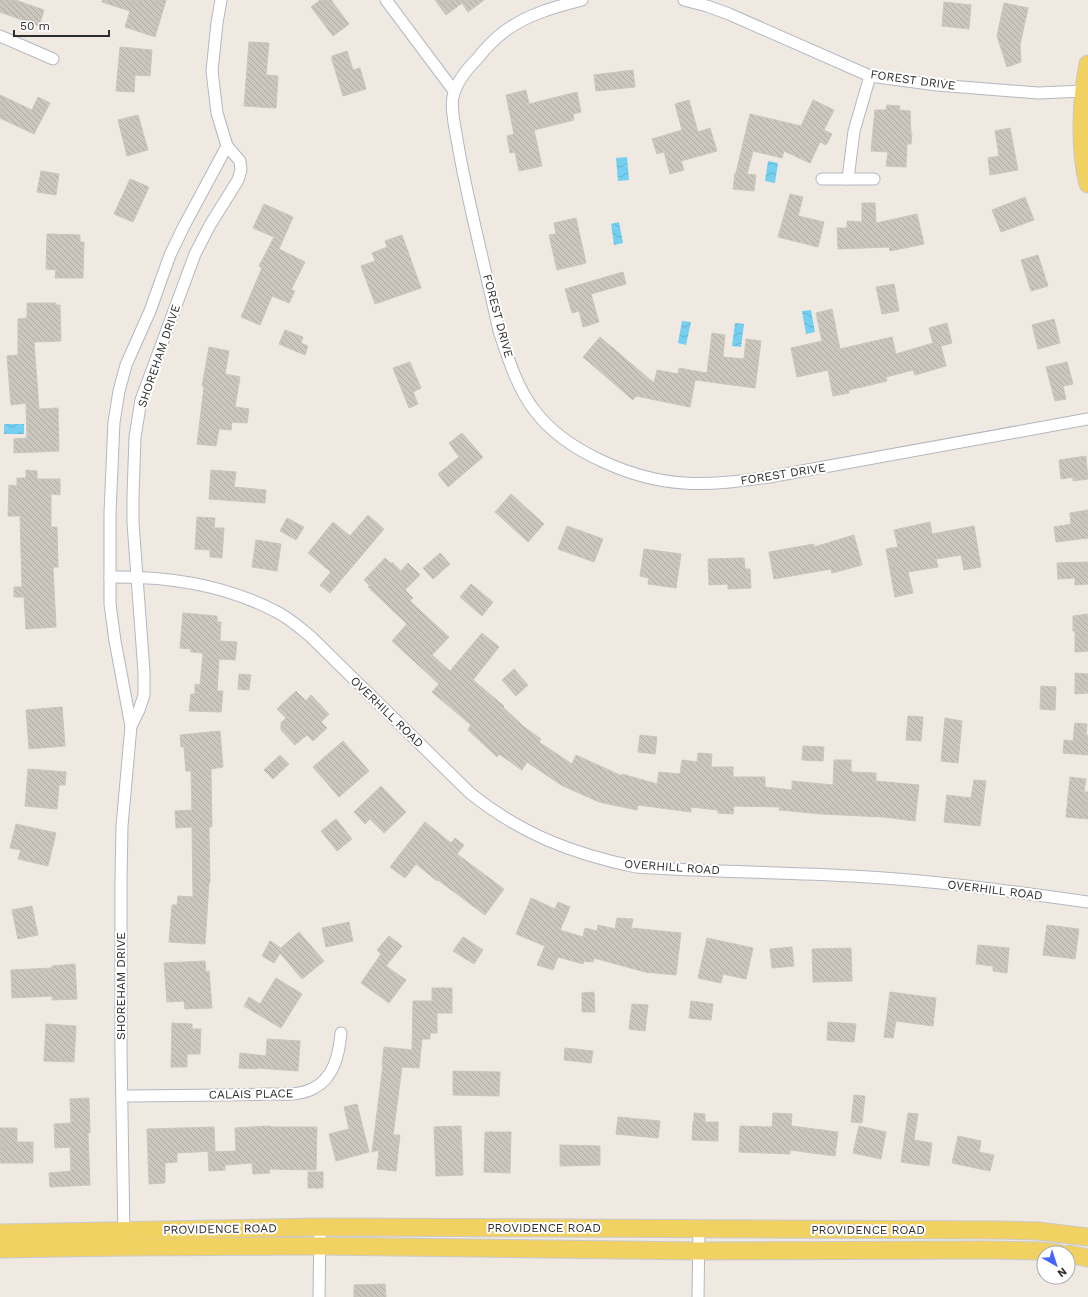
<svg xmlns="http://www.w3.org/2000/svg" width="1088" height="1297" viewBox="0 0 1088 1297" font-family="'Work Sans',sans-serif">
<defs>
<pattern id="water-waves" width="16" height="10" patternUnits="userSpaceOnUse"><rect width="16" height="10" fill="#75cff0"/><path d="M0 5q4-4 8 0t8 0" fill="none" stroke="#66b2ce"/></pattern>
<pattern id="building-back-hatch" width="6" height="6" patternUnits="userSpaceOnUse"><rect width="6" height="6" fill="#cbc7bf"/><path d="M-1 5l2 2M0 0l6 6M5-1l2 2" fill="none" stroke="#afaba4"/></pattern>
</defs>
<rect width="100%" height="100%" fill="#efe9e1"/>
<g fill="url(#water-waves)">
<polygon points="627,157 629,180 618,181 616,158"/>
<polygon points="768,161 778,163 775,183 765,181"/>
<polygon points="619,222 623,243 614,245 611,224"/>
<polygon points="811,310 815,332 806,334 802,311"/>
<polygon points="682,321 691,322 686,345 678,343"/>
<polygon points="735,323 744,324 741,347 732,346"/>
<rect x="4" y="424" width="20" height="10"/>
</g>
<g fill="url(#building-back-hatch)" stroke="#cbc5ba">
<polygon points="0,0 15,0 44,10 39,26 0,12"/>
<polygon points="103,0 166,0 155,37 125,27 130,11 102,2"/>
<polygon points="320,0 331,0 349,24 333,36 311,7"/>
<polygon points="435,0 484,0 468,12 462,3 446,15"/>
<polygon points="944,2 971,5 969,29 942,26"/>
<polygon points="1004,3 1028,8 1020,45 1021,62 1007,67 997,36"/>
<polygon points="249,42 269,43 266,75 278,76 276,108 244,106"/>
<polygon points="120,47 152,50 150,76 135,75 134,92 116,91"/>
<polygon points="347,51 353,70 360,68 366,89 343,96 332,60 332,56"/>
<polygon points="633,70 635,87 596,91 594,75"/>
<polygon points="526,90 529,104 577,92 581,112 573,114 574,120 534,130 542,166 519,171 515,152 510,153 507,136 514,134 506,95"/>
<polygon points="0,95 32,110 38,97 50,103 34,134 0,118"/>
<polygon points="689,100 698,132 710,128 717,151 681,161 684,170 670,174 664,152 657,154 652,139 682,130 675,104"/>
<polygon points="813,100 834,110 824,130 832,134 826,145 820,142 810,163 784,151 782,158 753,151 747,174 756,175 754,191 733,189 735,173 736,173 750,114 801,126"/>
<polygon points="887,105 900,106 899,110 910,111 911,134 912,134 911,144 907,144 906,167 886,166 888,152 871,151 875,110 886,110"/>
<polygon points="138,115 148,150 127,156 118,120"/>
<polygon points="1010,128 1018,170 990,175 988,158 999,156 995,131"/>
<polygon points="41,171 59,174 56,195 37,192"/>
<polygon points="130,179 149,187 133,222 114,214"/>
<polygon points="790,194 803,197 798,216 824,222 818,247 778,237"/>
<polygon points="1025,197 1034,220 1001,232 992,210"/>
<polygon points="862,203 875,203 876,223 917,214 924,244 890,251 889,247 838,249 837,228 847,228 847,221 862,222"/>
<polygon points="264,204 293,217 279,249 305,262 291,290 295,291 289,303 272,296 260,325 241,317 262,268 259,266 274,237 253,228"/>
<polygon points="576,218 586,263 557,270 549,235 556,234 554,223"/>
<polygon points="47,234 80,235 80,242 84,242 83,278 55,278 56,270 46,269"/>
<polygon points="402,235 421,288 375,304 361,266 375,261 372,253 387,247 385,241"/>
<polygon points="1038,255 1048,286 1031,291 1021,260"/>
<polygon points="623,272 626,284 591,294 599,322 583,327 579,311 572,313 565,289"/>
<polygon points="894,284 899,311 882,314 876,287"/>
<polygon points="27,303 56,303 56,305 60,305 61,341 34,342 39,409 58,408 59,451 14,453 14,439 27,438 26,403 11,405 7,356 18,355 18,319 27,318"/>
<polygon points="832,309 840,349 892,337 896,354 933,343 929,328 947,323 952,343 941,346 946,366 915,375 913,370 886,377 887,381 849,390 849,393 833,396 828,370 797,377 791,348 822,341 816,313"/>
<polygon points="1054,319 1060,343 1038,349 1032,325"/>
<polygon points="285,330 303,337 301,343 308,346 305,355 279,344"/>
<polygon points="712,333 725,335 723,357 744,359 746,339 761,341 755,388 695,380 690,407 636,396 633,400 583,357 600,337 654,383 657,370 678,374 679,368 707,373"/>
<polygon points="209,347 229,351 225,374 240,377 235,407 249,409 247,423 232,422 231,430 219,429 216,446 197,444 204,387 202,386"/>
<polygon points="410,362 421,388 413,392 418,404 409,408 393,368"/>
<polygon points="1067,362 1073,384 1063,386 1066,399 1055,401 1046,367"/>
<polygon points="462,433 483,457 448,487 438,474 459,457 449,443"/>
<polygon points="1086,456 1088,479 1073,481 1073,477 1061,479 1059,460"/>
<polygon points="26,470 37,471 37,479 60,479 60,495 51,494 51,527 57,527 58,567 53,567 56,627 26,629 24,597 14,597 14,587 22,587 20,516 8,516 9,485 17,486 17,478 26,478"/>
<polygon points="211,470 236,472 234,487 266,490 265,503 209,499"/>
<polygon points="511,494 544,524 528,542 495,512"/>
<polygon points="1088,510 1088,538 1056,542 1054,527 1071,524 1070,513"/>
<polygon points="368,515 384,529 330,593 320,585 331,572 308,553 333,522 350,536"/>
<polygon points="197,517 215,518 214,528 224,528 222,558 210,557 210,550 195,549"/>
<polygon points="287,518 304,527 296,540 280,531"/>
<polygon points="930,522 932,534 974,526 981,567 964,570 961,555 936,559 938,567 908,572 913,593 895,597 886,549 898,547 894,530"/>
<polygon points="567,526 603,539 594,562 558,549"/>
<polygon points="854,535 862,565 832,573 831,569 774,579 769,552 814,544 814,547"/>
<polygon points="256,540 281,544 277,571 252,567"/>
<polygon points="644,549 681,554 676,588 648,584 649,578 640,576"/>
<polygon points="440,553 450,564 433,579 423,568"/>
<polygon points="385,558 391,564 392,562 401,571 408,563 420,575 405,590 413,598 410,601 449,637 432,655 450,671 482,633 499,647 473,680 504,706 503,707 524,727 541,739 539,742 572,764 576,755 622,776 622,774 657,784 659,772 680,774 682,760 697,762 698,753 712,754 711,767 733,767 733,777 765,777 765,787 792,790 792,781 833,785 834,760 851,760 851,772 876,773 876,781 919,785 915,821 883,817 822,814 779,810 780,807 734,806 733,814 718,813 718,810 691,807 691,812 638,805 637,810 599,802 561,785 527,762 522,770 499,754 497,757 468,730 471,725 432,692 439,684 392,641 407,624 368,587 370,586 364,580"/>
<polygon points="744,558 745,569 750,569 751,588 728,589 728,584 709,585 708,559"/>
<polygon points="1088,562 1088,584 1075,585 1075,578 1058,579 1057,563"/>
<polygon points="471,584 493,602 482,616 460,597"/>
<polygon points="183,613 217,616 217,622 221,622 220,641 237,642 235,660 219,659 217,691 223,691 221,712 189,711 191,694 195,694 195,684 200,685 203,653 191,652 191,649 180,648"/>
<polygon points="1088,614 1088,651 1075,652 1075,631 1073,631 1073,616"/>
<polygon points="514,669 528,685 516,696 502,680"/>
<polygon points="1075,673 1088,674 1088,693 1075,694"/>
<polygon points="239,674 251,675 249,690 238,689"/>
<polygon points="1041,686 1056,687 1055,710 1040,709"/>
<polygon points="296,691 306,701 311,695 329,714 321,722 327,728 313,741 307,735 295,745 281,730 281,723 286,718 277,709"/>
<polygon points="62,707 65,746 29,749 26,710"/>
<polygon points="908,716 923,717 921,741 906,740"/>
<polygon points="945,718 962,721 958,763 941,761"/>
<polygon points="1075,723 1087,724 1086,735 1088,735 1088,755 1063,753 1064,740 1073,741"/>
<polygon points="220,731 223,767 211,769 212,827 209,827 210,882 209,883 205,944 169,942 172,905 177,905 178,896 193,897 192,827 176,828 175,811 192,810 191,771 186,771 184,747 181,747 180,735"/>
<polygon points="640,735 657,737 655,754 638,752"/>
<polygon points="343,741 369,771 339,797 313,767"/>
<polygon points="803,746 824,747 823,761 802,760"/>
<polygon points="280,755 289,764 273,779 264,770"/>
<polygon points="28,769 66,772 65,785 59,785 57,809 25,806"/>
<polygon points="1070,777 1086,779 1084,792 1088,792 1088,819 1066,817"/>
<polygon points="974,780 986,781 980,826 944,822 947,795 971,798"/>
<polygon points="381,786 406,812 384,833 370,819 365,824 354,812"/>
<polygon points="336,819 352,839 337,851 321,831"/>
<polygon points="425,822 451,843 455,838 464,845 457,854 504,889 485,915 438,880 437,881 416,864 405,878 390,867"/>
<polygon points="16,824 56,833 48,866 18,859 21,850 10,848"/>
<polygon points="531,898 555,909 558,902 570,907 560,930 583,937 585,928 597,931 598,925 615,929 617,918 633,919 631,928 681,933 676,975 645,972 594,958 593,962 584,961 583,964 558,957 553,970 537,965 545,946 516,934"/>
<polygon points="32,906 38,935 18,939 12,910"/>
<polygon points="349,922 353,941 326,947 322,928"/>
<polygon points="1047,925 1079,929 1075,959 1043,955"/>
<polygon points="299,932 324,961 302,979 280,953 274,963 262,956 270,941 281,948"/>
<polygon points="389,936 402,946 386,966 406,980 389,1003 361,983 381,954 377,950"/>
<polygon points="463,937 483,950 474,964 453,951"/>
<polygon points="707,938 753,948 746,979 723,974 721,983 698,978"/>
<polygon points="978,945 1009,948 1007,973 993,971 993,966 976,964"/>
<polygon points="792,947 794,966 772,968 770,949"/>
<polygon points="851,948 852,981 813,982 812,949"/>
<polygon points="205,961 206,972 209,971 212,1008 185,1009 184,1001 167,1002 164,963"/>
<polygon points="75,964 77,999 52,1000 52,996 12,998 11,970 52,968 52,966"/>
<polygon points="276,978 302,994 281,1028 244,1006 249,997 260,1004"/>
<polygon points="432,988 452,988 452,1013 437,1013 437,1033 430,1033 430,1039 422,1039 419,1068 402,1067 393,1135 400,1135 396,1171 377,1169 379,1150 372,1152 383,1065 382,1065 384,1047 412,1050 413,1001 432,1001"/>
<polygon points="594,992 595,1012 582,1012 582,993"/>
<polygon points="890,992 936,998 933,1026 896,1021 893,1038 884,1037"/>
<polygon points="691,1001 713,1004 711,1020 689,1018"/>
<polygon points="632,1004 648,1005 645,1031 629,1029"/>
<polygon points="828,1022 856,1024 854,1042 827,1040"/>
<polygon points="172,1023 192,1024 192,1029 201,1029 200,1054 187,1054 187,1067 171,1067"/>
<polygon points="46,1024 76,1026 74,1062 44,1061"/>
<polygon points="267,1039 300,1041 298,1071 257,1068 257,1069 239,1068 240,1053 266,1056"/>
<polygon points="565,1048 593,1051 591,1063 564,1060"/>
<polygon points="453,1071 500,1072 499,1096 453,1095"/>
<polygon points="854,1095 865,1096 862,1123 851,1122"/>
<polygon points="89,1098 90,1133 88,1133 90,1185 50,1187 49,1173 71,1171 70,1147 55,1148 54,1124 71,1123 70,1099"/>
<polygon points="357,1104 369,1152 336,1161 329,1134 349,1129 344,1107"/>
<polygon points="694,1113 705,1114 705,1122 718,1122 718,1141 692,1140 693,1121 694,1121"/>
<polygon points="773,1113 792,1114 791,1126 838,1132 835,1156 790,1150 790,1154 739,1152 740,1126 772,1127"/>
<polygon points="908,1113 918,1114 914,1140 932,1143 929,1166 901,1162"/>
<polygon points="618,1117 660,1121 658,1138 616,1134"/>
<polygon points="270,1126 270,1127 317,1127 316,1170 269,1169 270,1173 253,1174 252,1163 225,1165 225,1170 209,1171 208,1152 236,1151 235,1128"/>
<polygon points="461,1126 463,1175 436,1176 434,1127"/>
<polygon points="859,1126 886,1132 881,1159 853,1153"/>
<polygon points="214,1127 215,1151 177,1153 177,1162 165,1163 165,1183 149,1184 147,1129"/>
<polygon points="0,1128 17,1128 17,1142 33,1142 33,1163 0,1163"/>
<polygon points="485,1132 511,1132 510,1173 484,1172"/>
<polygon points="958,1136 981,1141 979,1152 994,1155 990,1171 952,1163"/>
<polygon points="560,1145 600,1146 600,1165 560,1166"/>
<rect x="308" y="1172" width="15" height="16"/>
<polygon points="385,1284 386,1297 354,1297 354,1285"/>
</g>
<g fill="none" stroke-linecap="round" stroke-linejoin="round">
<defs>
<g id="street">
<polyline points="386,0 454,91"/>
<path d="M 582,0 C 555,7 528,14 505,31 C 494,39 485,49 477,59 C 467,69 456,83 453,97 C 450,109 457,137 459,151 C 470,211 486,271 499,331 C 508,358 517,388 535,411 C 566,452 634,480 684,483 C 713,485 741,481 769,477 L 1088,419"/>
<polyline points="684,0 707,6 729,14 870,76 937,85 1038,93 1084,91"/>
<polyline points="0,36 53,59"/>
<polyline points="822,179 874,179"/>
<polyline points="848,179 854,131 870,76"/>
<path d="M 110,577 C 166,576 225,585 275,611 C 288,617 299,627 310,636 L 470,793 C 521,834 573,854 636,867 C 708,872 781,872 853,876 C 932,880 1010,891 1088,902"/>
<polyline points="131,726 139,710 144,695 144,672 133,523 133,495 135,437 141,400 195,254 210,225 238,180 241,170 240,161 227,146 217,113 212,71 217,23 221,0"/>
<path d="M 122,1096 C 170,1095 218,1096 266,1094 C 281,1094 300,1096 314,1088 C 334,1078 339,1054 341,1033"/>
<polyline points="124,1237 121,1052 121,881 122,826 131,726 115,641 110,604 110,513 114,422 119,391 126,365 150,311 170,255 184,226 227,146"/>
<polyline points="319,1297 320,1227"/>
<polyline points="698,1297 699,1230"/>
</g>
<g id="primary">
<path d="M 1088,64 C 1081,99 1079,149 1088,184"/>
<polyline points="0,1233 320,1227 999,1230 1038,1231 1088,1237"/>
<polyline points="0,1249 124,1247 320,1246 699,1251 985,1250 1040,1251 1058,1253"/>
<polyline points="1068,1254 1088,1258"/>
</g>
</defs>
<use href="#street" stroke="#b4b7c1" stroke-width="13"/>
<use href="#primary" stroke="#c9c9c9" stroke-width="19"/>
<use href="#street" stroke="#fff" stroke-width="11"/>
<use href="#primary" stroke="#f2d163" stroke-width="17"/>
</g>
<g text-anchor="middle" stroke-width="4" stroke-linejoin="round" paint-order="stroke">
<g font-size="12" fill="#2e2e2e" stroke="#fff">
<text transform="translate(913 80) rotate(8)" y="4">FOREST DRIVE</text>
<text transform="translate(498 316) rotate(75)" y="4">FOREST DRIVE</text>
<text transform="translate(159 356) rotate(-71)" y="4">SHOREHAM DRIVE</text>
<text transform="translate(783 474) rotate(-9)" y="4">FOREST DRIVE</text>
<text transform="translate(387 712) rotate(44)" y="4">OVERHILL ROAD</text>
<text transform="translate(672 867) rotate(4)" y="4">OVERHILL ROAD</text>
<text transform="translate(995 890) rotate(7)" y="4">OVERHILL ROAD</text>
<text transform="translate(121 986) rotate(-90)" y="4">SHOREHAM DRIVE</text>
<text transform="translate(251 1094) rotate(-1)" y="4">CALAIS PLACE</text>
<text x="544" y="1232">PROVIDENCE ROAD</text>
<text transform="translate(220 1229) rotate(-1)" y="4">PROVIDENCE ROAD</text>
<text x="868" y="1234">PROVIDENCE ROAD</text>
</g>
</g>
<g transform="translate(1056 1265) rotate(141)"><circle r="19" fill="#ffffff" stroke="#ababab"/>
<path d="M0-3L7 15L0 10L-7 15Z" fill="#4264fb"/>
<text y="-6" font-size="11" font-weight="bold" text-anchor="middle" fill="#2e2e2e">N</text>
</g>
<path d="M14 30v6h95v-6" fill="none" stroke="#2e2e2e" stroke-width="2"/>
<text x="20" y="30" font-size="12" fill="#2e2e2e" stroke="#ffffff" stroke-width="3" paint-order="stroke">50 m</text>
</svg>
